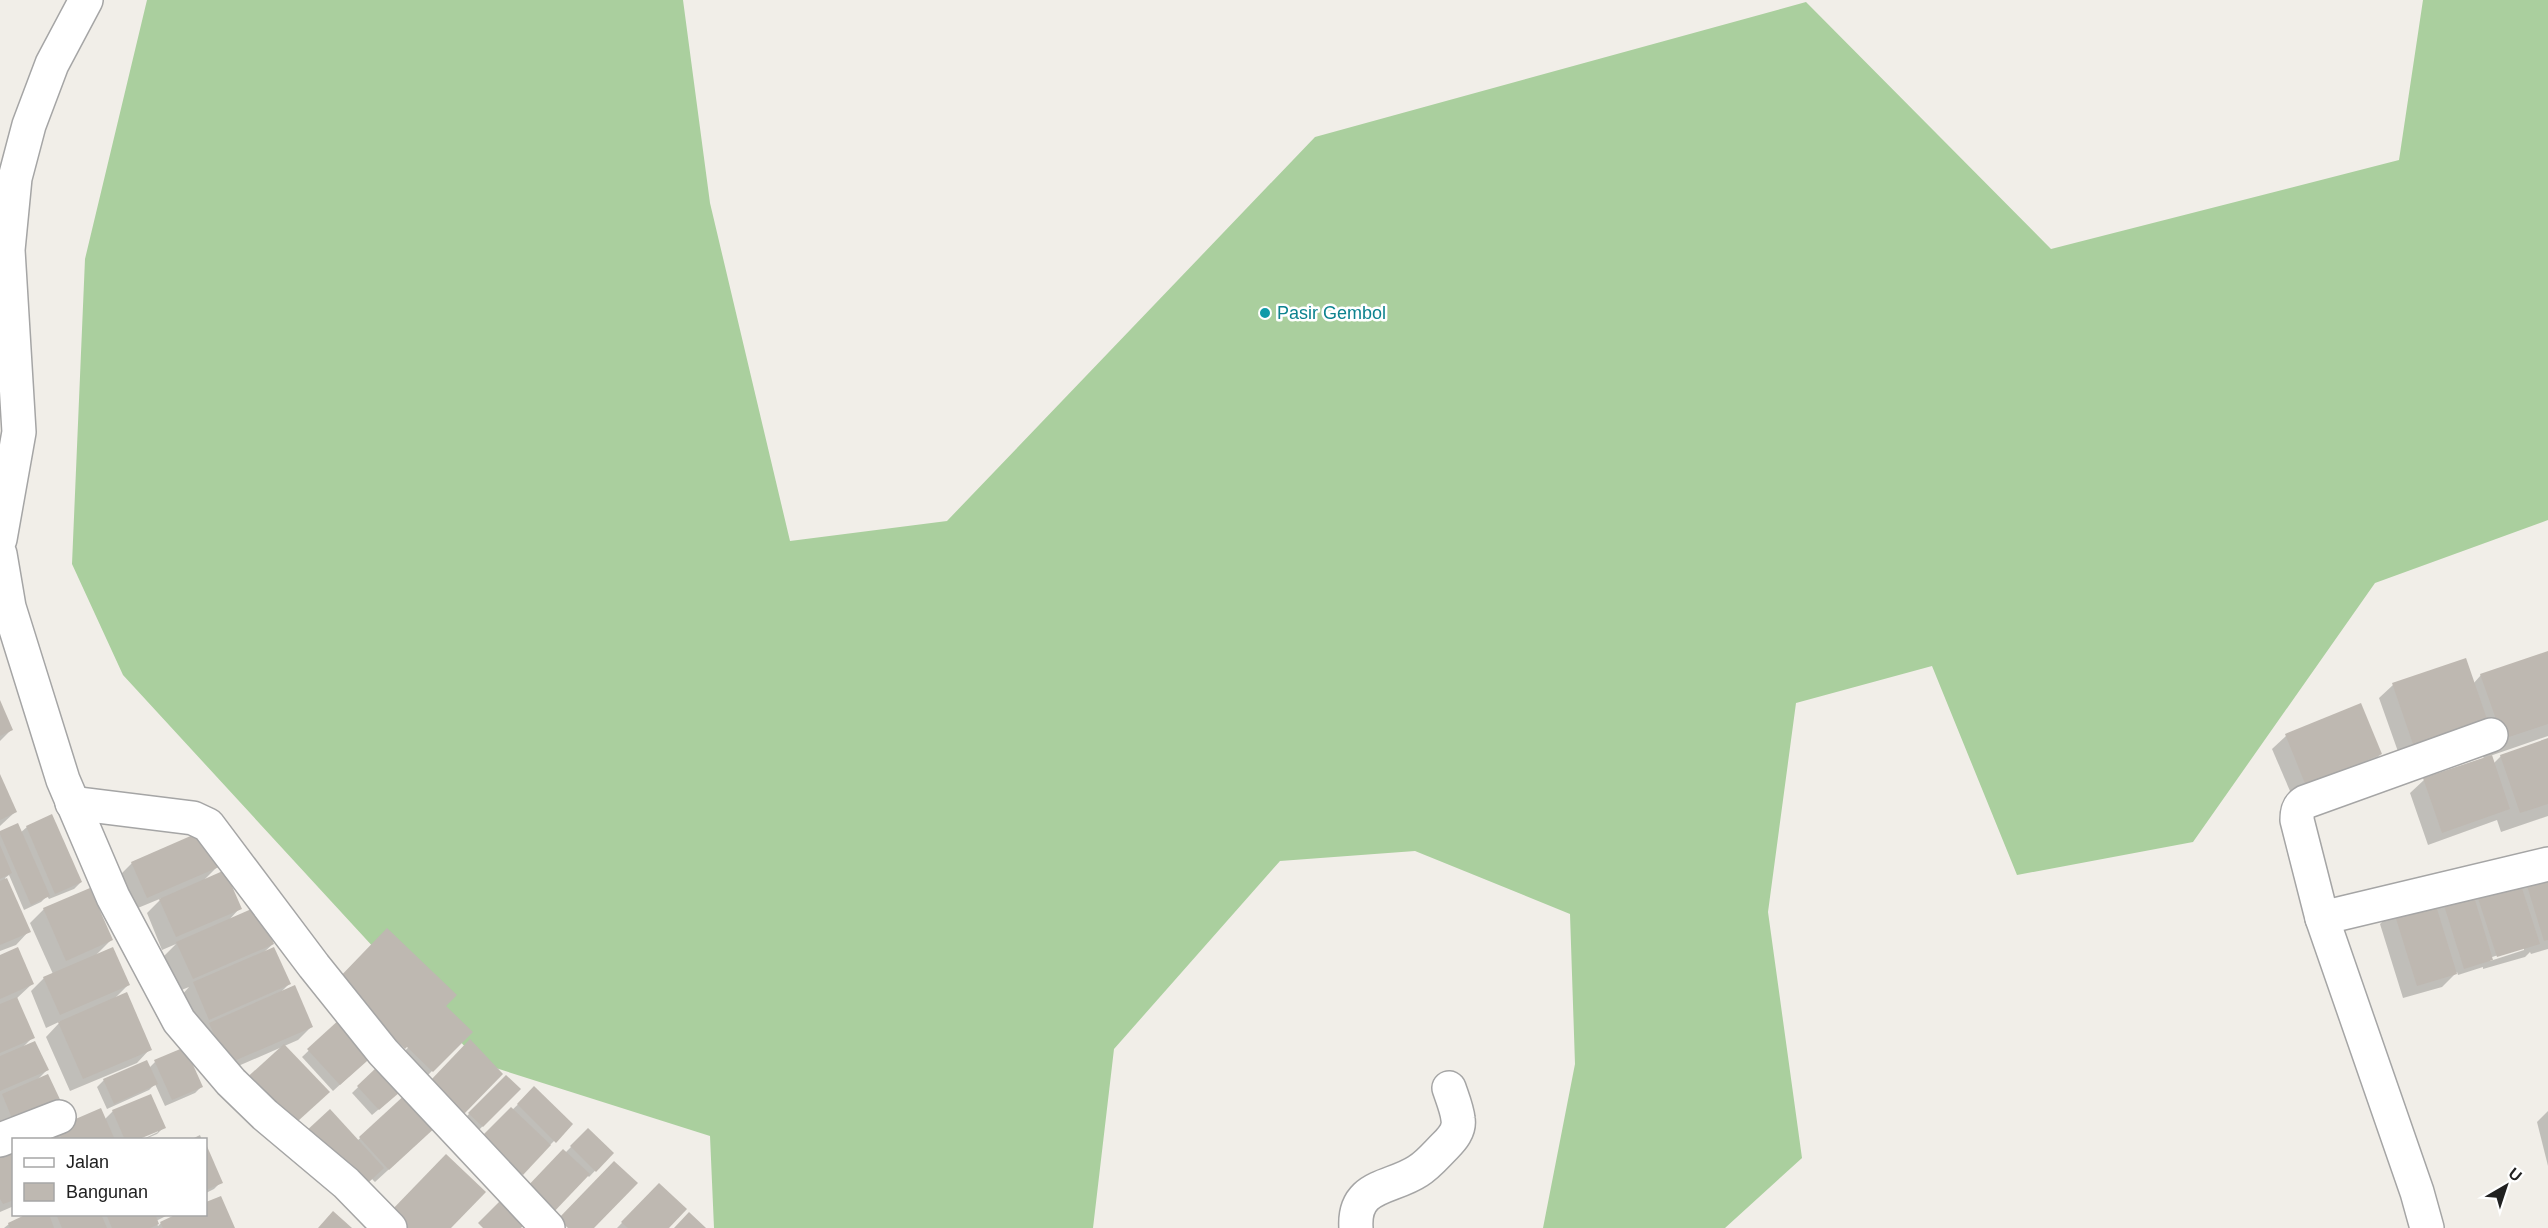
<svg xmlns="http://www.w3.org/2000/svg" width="2548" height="1228" viewBox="0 0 2548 1228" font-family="Arial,sans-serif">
<rect width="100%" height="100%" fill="#f1eee8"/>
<polygon fill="#aacf9e" points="147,0 683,0 710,203 790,541 947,521 1315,137 1806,2 2051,249 2399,160 2423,0 2548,0 2548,520 2375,583 2193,842 2017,875 1932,666 1796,703 1768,912 1802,1158 1725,1228 1543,1228 1575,1064 1570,914 1415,851 1280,861 1114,1049 1093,1228 714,1228 710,1136 480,1063 123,675 72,564 85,259"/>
<g fill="#0003" fill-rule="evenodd">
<polygon points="2548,653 2548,736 2490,756 2493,764 2501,756 2548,740 2548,816 2501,832 2497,820 2428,845 2410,793 2424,780 2484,759 2475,733 2401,760 2379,698 2393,685 2473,684 2481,675"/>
<polygon points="0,704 11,730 0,741"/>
<polygon points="2286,736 2381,754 2367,768 2293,798 2272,749"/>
<polygon points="0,778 15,812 0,826"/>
<polygon points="27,827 81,882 74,889 49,899 47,896 41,902 24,910 9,875 5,878 29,931 16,945 0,951 0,833 20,833"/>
<polygon points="132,863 217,867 202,882 240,908 228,921 273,944 263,953 289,984 279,994 311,1027 298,1040 213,1077 180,997 189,987 179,991 164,956 176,944 162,950 147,913 162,898 133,910 118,877"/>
<path d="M 2548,870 L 2548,949 L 2531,954 L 2530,952 L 2525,957 L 2483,969 L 2483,967 L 2458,975 L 2457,972 L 2442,987 L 2403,998 L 2380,924 L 2394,910 ZM 2524,947 L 2524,950 L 2490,961 L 2489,958 Z"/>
<polygon points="89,890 111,940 95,956 128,985 114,999 150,1049 137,1063 70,1091 46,1037 61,1021 46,1028 31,991 44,978 53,974 30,923 44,909"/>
<polygon points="0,957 32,984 16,999 33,1037 22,1048 47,1070 36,1081 0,1139"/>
<polygon points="446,1008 471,1032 426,1077 402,1054"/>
<polygon points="341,1020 366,1061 333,1091 302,1057"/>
<polygon points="155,1062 201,1087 195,1093 165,1106 155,1084 149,1090 107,1109 97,1087 104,1080 149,1068"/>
<polygon points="377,1069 392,1098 372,1115 352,1093"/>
<polygon points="506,1077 519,1089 476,1133 463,1120"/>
<polygon points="534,1089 571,1124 515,1180 477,1144"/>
<polygon points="408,1094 423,1138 375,1182 372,1179 343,1205 291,1148 357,1141"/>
<polygon points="113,1111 164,1127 157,1134 143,1140 141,1140 158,1132 158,1129 133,1140 23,1140 104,1120"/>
<polygon points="2548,1111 2548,1166 2537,1122"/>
<polygon points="588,1130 612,1153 589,1177 565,1153"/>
<polygon points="200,1135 202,1140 190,1140"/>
<polygon points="14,1144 14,1206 0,1212 0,1149"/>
<polygon points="206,1147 221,1182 214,1189 206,1193"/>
<polygon points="653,1191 667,1228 617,1228"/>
<polygon points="220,1198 234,1228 4,1228 9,1224 31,1214 170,1214 156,1221 158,1226 161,1223 206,1214 206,1204"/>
</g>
<g fill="#beb8b1">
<polygon points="2548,651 2548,724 2503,739 2480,674"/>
<polygon points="2466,658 2488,722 2414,747 2392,683"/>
<polygon points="0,700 13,730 0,736"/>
<polygon points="2361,703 2382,754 2306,786 2285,734"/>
<polygon points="2548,738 2548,804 2520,813 2500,755"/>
<polygon points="2492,755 2510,809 2442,833 2423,778"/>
<polygon points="0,774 17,812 0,820"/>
<polygon points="52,814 82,882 55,894 26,826"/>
<polygon points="18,823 50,896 31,905 0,834 0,831"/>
<polygon points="202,831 219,867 147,898 131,862"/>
<polygon points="0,845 12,873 0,879"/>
<polygon points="2548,868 2548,940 2544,941 2524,876"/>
<polygon points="225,870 242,909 176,937 159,899"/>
<polygon points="7,878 31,932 0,945 0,881"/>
<polygon points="2519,879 2540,944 2497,957 2476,892"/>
<polygon points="90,888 113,940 66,961 43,908"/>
<polygon points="2472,890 2493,960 2464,969 2442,899"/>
<polygon points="2433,896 2457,974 2417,986 2393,909"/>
<polygon points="258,906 274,944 193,979 176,942"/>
<polygon points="387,928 457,995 446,1006 473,1032 433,1072 407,1047 405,1049 335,982"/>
<polygon points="18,947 34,984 0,999 0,955"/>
<polygon points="113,947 130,985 60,1015 43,977"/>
<polygon points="274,947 291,984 209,1020 193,982"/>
<polygon points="295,985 313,1027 227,1064 209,1023"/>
<polygon points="127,992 152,1050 83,1079 58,1022"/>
<polygon points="17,997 35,1038 0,1053 0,1004"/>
<polygon points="341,1018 375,1054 340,1085 307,1049"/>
<polygon points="470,1039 503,1074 464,1114 430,1081"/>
<polygon points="35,1041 49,1070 0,1091 0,1056"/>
<polygon points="284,1044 330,1092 287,1131 242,1082"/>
<polygon points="185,1047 203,1087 172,1100 154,1060"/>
<polygon points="147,1060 158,1084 114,1104 103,1079"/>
<polygon points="377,1067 400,1092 379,1110 357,1086"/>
<polygon points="48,1074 65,1110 17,1130 2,1094"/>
<polygon points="506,1075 521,1089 483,1127 468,1113"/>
<polygon points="534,1086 573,1124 556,1143 517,1104"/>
<polygon points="408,1092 438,1125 389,1170 359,1137"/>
<polygon points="151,1094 166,1128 137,1140 125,1140 112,1110"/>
<polygon points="511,1107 551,1145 523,1175 482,1136"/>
<polygon points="101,1108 115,1140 62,1140 57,1127"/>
<polygon points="330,1109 384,1168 358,1192 304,1133"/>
<polygon points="588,1128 614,1153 596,1172 570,1146"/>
<polygon points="14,1142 14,1200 3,1204 0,1199 0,1148"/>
<polygon points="206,1144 223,1183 206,1190"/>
<polygon points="563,1149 590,1174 550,1216 524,1190"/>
<polygon points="446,1154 486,1192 451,1228 405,1228 389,1213"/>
<polygon points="614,1161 638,1183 594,1228 568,1228 558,1219"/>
<polygon points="659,1183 687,1209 669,1228 628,1228 621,1222"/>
<polygon points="507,1194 531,1217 521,1228 483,1228 478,1223"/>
<polygon points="221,1196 235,1228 163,1228 160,1222 177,1214 206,1214 206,1202"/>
<polygon points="333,1211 352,1228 318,1228"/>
<polygon points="689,1212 706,1228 674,1228"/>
<polygon points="27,1214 49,1214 54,1228 10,1228 8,1223"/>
<polygon points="56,1214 101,1214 107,1228 62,1228"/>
<polygon points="106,1214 155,1214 159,1224 150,1228 112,1228"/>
</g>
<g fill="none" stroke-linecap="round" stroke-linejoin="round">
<defs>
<g id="minor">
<polyline points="0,539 19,432 8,250 15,178 29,125 52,64 86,0"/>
<polyline points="0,554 9,607 63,780 113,897 179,1021 231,1082 265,1115 346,1183 390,1228"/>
<polyline points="72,803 193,818 208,825 314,966 383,1052 548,1228"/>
<polyline points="2322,918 2548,864"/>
<polyline points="0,1140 59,1117"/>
<path d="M 1356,1228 C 1353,1184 1391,1189 1418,1171 C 1428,1165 1436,1155 1445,1146 C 1452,1139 1460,1130 1458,1119 C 1457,1109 1452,1097 1449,1088"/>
<path d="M 2427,1228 L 2417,1192 L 2322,918 L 2297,820 C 2297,812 2298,806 2305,802 L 2491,735"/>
</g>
</defs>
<use href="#minor" stroke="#a5a5a5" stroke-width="36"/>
<use href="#minor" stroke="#fff" stroke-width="33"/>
</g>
<circle fill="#0f9aa8" stroke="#fff" stroke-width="2" cx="1265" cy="313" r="6"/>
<g text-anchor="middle" stroke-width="5" stroke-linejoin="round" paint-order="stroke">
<g font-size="18" fill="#0d838f" stroke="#fff" text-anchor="start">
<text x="1277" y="319">Pasir Gembol</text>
</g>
</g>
<rect x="12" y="1138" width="195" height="78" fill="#ffffff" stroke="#a6a6a6" stroke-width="1.5"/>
<rect x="24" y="1158" width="30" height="9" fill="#ffffff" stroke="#a6a6a6" stroke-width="1.5"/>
<text x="66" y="1168" font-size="18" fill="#212121">Jalan</text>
<rect x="24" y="1183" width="30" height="18" fill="#beb8b1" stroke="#a6a6a6" stroke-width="1.5"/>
<text x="66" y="1198" font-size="18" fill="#212121">Bangunan</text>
<g transform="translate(2506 1186) rotate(39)" stroke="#ffffff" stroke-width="4.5" paint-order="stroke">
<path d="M0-4.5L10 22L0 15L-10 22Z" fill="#212121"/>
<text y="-9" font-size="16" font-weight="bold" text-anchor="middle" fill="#212121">U</text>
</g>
</svg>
